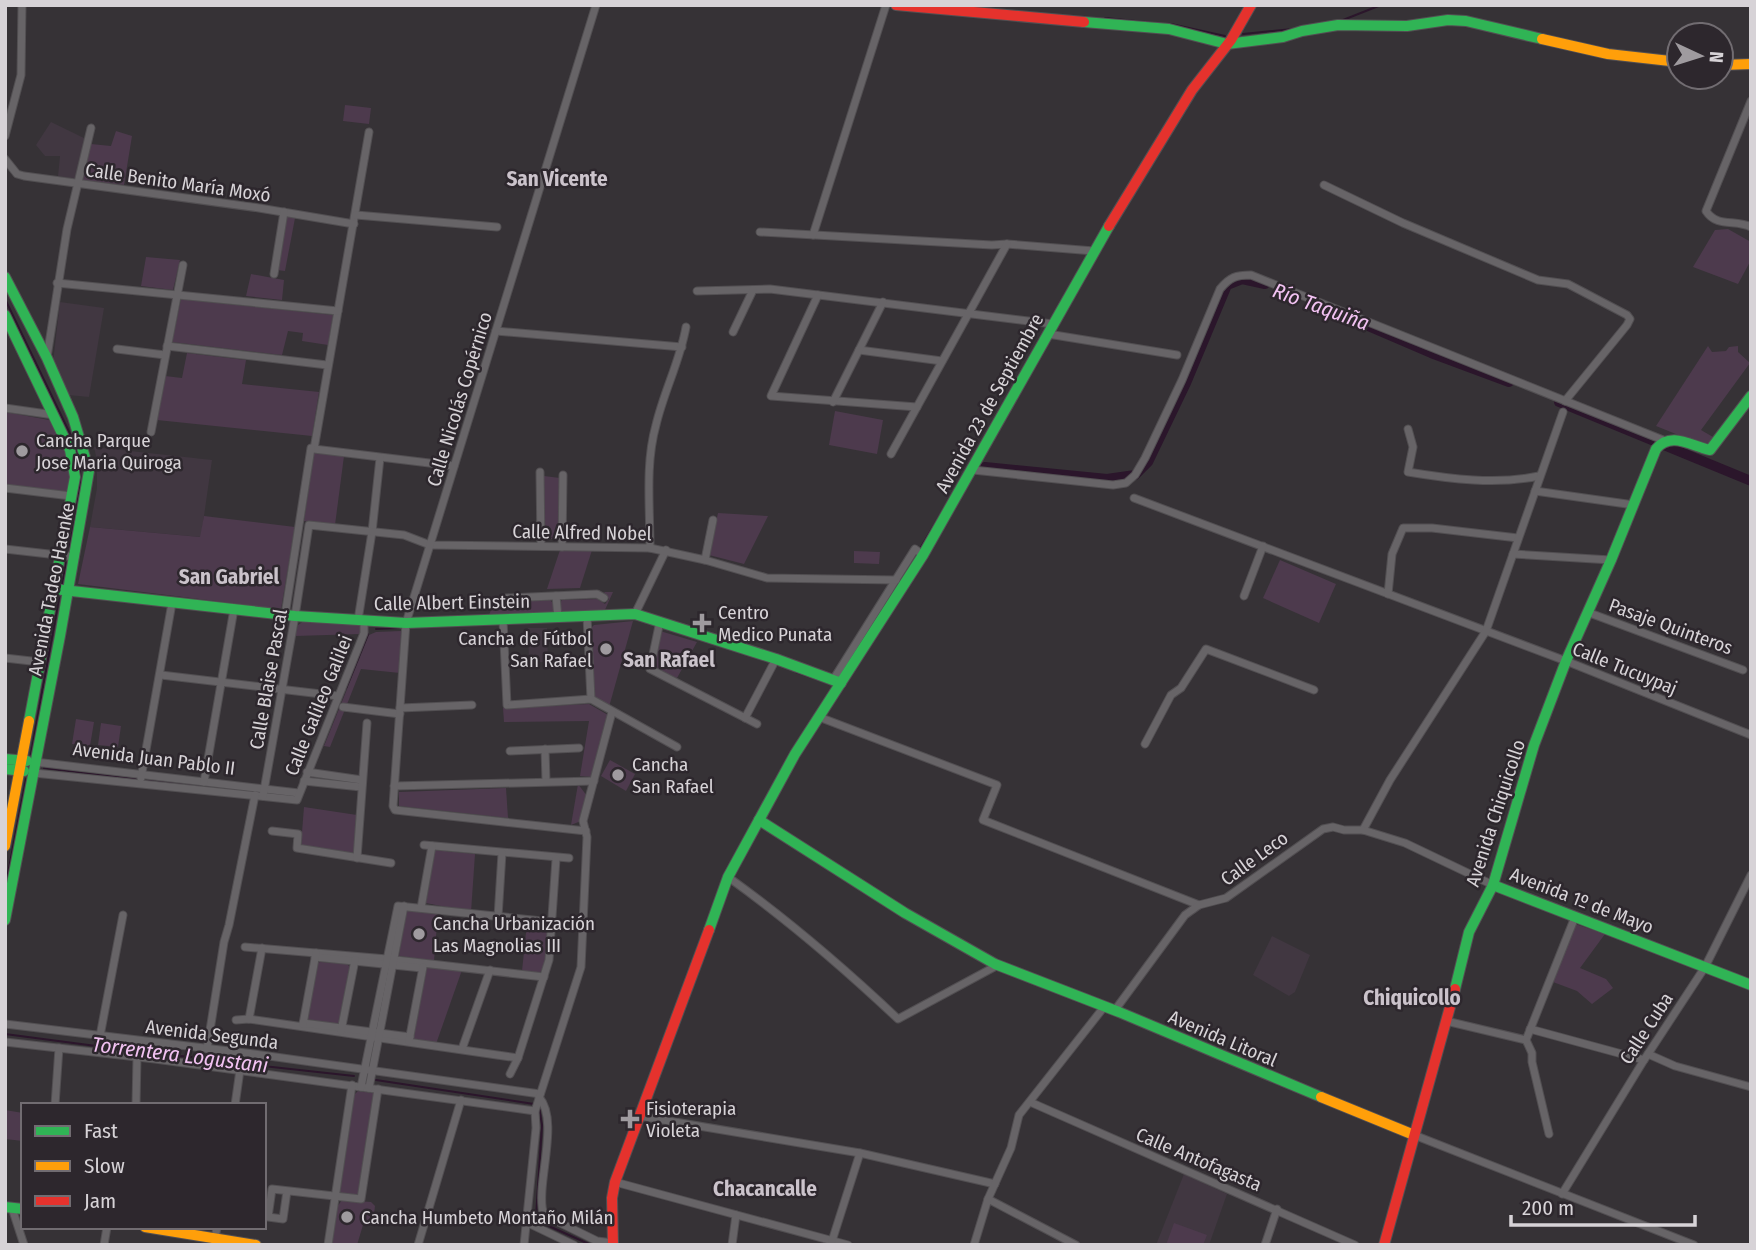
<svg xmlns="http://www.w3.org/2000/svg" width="1756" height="1250" viewBox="0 0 1756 1250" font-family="'Fira Sans Condensed',sans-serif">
<rect width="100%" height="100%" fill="#363236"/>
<g fill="#413741">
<polygon points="51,122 86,139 76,179 58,176 60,156 45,156 36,145"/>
<polygon points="60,302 104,308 89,397 68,395 53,363"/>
<polygon points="94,447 212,460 201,537 90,527 97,488 97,461"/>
<polygon points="528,628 547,628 548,662 529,662"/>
<polygon points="1272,936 1310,955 1295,992 1289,996 1253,975"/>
<polygon points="1184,1174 1227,1194 1209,1245 1156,1245"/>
</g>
<g fill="#4d3a4d">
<polygon points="345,105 371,108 369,124 343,121"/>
<polygon points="116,131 132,136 124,185 81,180 91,144 111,146"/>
<polygon points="287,216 295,218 285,271 277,270"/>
<polygon points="1728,229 1751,242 1751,260 1738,284 1693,267 1715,230"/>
<polygon points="146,257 180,260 173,290 141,286"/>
<polygon points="251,274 284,280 282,300 246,296"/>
<polygon points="181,299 333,315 328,345 302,341 303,333 288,331 282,355 172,342"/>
<polygon points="1708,346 1712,352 1726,351 1729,347 1738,346 1738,352 1750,363 1701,430 1713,437 1708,443 1703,445 1656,426"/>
<polygon points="187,353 246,360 242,384 319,392 312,436 157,420 165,376 182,378"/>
<polygon points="835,411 883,420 877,454 829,445"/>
<path d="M 5,412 L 49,420 C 62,440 76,468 67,493 L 5,485 Z"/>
<polygon points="314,452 344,456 335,525 304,521"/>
<polygon points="544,476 560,478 558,539 542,539"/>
<polygon points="718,513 768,516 744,564 709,555"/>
<polygon points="204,516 295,527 281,609 78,584 90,527 200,537"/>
<polygon points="560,550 592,550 580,588 547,589"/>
<polygon points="854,551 880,552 879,564 854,563"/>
<polygon points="1280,560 1336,584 1319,623 1263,598"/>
<polygon points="604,592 613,592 604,612 559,612 559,603 562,600 597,599 605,604 609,599"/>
<polygon points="496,596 500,596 496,604 501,608 508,602 550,600 553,603 554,612 488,618"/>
<polygon points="304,621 361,624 360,634 295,636 298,625"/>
<polygon points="633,621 609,707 596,699 594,696 591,628 594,625"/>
<polygon points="401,631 400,673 361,669 330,747 324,746 369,635 376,632"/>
<path d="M 660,631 L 697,642 L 677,678 L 658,670 C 653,656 657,645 660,631 Z"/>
<polygon points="589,704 608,715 593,777 580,776 589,721 504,722 503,708"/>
<polygon points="76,719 94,722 90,746 72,744"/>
<polygon points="101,723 121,726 118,747 98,745"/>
<polygon points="610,760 635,774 626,791 601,776"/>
<polygon points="578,784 587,796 581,821 571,825"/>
<polygon points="506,788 508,818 399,806 399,792"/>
<polygon points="304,807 357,815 354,853 301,845"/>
<polygon points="435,850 475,854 471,912 426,903"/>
<polygon points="408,910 438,912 434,961 399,956 405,912"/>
<polygon points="527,923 543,924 549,929 547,959 540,973 522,971"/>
<polygon points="1575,924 1605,934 1580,968 1606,979 1613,988 1592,1004 1577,991 1553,982"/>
<polygon points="320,962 347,964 350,967 340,1023 336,1025 307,1019 317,963"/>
<polygon points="427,967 462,970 436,1044 413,1039 413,1037"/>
<polygon points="358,1091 374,1093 360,1196 339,1195 353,1096"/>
<polygon points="5,1110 23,1113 23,1141 5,1139"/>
<polygon points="342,1200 371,1202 375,1206 373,1223 370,1225 363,1225 357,1245 332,1245 337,1207"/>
<polygon points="1174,1223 1207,1235 1203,1245 1166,1245"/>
</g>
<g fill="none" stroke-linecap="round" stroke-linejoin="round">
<g stroke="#2b162b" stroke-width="2">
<polyline points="1105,18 1155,23"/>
<polyline points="1343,20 1381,5"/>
<polyline points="1171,24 1225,36"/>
<polyline points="1243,34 1293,29"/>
<path d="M 5,299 L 75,444 C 86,479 76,512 69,547"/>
<polyline points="921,547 958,485"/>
<polyline points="62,584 66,563"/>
<polyline points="896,587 914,558"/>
<polyline points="376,629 399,628"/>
<polyline points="796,672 830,684"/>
<polyline points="346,688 368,634"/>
<polyline points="31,754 59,598"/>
<polyline points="44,768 135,779"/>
<polyline points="148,781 236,789"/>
<polyline points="5,889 26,779"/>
<polyline points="5,1034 157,1054 214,1059 244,1064 354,1076"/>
<polyline points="376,1080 534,1104"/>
<polyline points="539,1107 542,1125 536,1217 540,1222 591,1245"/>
</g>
<g stroke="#2b162b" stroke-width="10">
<polyline points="1361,323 1431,353 1509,382"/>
<polyline points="1559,402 1751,481"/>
<polyline points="985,467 1107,479 1135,475 1148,462 1186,383 1227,285 1242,279 1265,284"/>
</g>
<defs>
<g id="street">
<path d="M 1751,101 L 1706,211 C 1717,228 1735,219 1751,227"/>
<polyline points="369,132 314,449 454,466"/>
<polyline points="5,136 21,75 22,5"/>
<polyline points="5,159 17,174 24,176 259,208 354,224"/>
<polyline points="1324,185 1403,223 1538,280 1568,284 1627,315 1630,319 1627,325 1565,401"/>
<polyline points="356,215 497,227"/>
<polyline points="760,232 992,245 1007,244 1094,251"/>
<polyline points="813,235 886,5"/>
<polyline points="274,274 284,212"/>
<polyline points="57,283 338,311"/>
<polyline points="697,291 770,289 1053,324"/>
<polyline points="818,295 771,396 917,407"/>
<polyline points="496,331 682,347"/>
<polyline points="733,332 753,290"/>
<polyline points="1048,334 1177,355"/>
<polyline points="167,346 327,365"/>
<polyline points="117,349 165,355"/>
<polyline points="859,350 942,361"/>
<polyline points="47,357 67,229 91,128"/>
<polyline points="833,402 883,302"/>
<polyline points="5,408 54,415"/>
<path d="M 1408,429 L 1413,447 L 1408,472 C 1450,479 1497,485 1539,476"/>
<polyline points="151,432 183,265"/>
<polyline points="891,454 1007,244"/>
<path d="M 973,470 L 1113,485 L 1126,483 L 1135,475 L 1145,458 L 1182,380 L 1220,289 C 1230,277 1236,275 1251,275 L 1663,440"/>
<polyline points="540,472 541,546"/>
<polyline points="5,488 71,496"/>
<polyline points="1535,491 1634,505"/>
<polyline points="1134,498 1566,661 1751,735"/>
<polyline points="562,547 563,475"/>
<path d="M 650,548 C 650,507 645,464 656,425 C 664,391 680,361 686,327"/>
<polyline points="5,549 75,557"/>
<polyline points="1513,554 1611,560"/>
<polyline points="705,560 713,520"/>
<polyline points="1388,594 1392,554 1403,528 1432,528 1518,538"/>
<polyline points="556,596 558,618"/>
<polyline points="1244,596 1263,546"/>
<polyline points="502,603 506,598 597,594 604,598"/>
<polyline points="1587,612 1743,670"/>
<polyline points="635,614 666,550"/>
<polyline points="285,615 311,448"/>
<polyline points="587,616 591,699"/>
<polyline points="358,620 372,532 380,458"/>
<polyline points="503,620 507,705 591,699 677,747"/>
<polyline points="660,621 650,669 757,724"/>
<polyline points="5,658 40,662"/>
<polyline points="161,675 338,696"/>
<polyline points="833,680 915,549 923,555"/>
<polyline points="343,707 400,714"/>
<polyline points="400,708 472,705"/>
<polyline points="819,717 997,785 983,820 1199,905"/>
<polyline points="745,718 776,659"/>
<polyline points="1145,744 1171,695 1181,688 1206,649 1314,690"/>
<polyline points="545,749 546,781"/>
<polyline points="510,751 579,748"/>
<polyline points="35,762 299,793"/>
<polyline points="307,772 362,780"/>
<polyline points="34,773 297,800 364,633 364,621"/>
<polyline points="141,778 172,603"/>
<polyline points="304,781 361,787"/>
<polyline points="204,782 234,609"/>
<polyline points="394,786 594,781"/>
<polyline points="263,796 295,616 309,525 404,535 430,545 650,548 705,560 767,578 896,580"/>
<polyline points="1363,830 1390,780 1486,631 1563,412"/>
<polyline points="272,831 298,834 297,848 391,863"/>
<polyline points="586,831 395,810 393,806 406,623 596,5"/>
<polyline points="424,845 569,858"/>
<polyline points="357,858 367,723"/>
<path d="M 728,877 C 788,920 844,968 898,1019 L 998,965"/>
<polyline points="421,908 432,846"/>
<polyline points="498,917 502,853"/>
<polyline points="245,947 387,959 544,977"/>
<polyline points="315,957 422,968"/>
<polyline points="1115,1010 1185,915 1199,905 1226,898 1323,829 1333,827 1344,830 1363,830 1405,843 1493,885"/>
<polyline points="249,1019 262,948"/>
<polyline points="236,1020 249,1019 518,1058"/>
<polyline points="1446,1021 1526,1040"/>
<polyline points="303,1023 410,1037"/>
<polyline points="5,1024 254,1054 540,1094"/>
<polyline points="303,1024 316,953"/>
<polyline points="1530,1029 1644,1060"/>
<polyline points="341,1031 355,960"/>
<polyline points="100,1036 123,915"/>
<polyline points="409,1041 423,967"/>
<polyline points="5,1042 155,1059 535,1111"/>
<polyline points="207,1049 224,942 229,925 255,795"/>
<polyline points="462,1049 490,970"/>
<polyline points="1648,1054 1675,1066 1751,1087"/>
<polyline points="510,1074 518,1058 549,960 556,859"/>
<polyline points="361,1087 398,906 552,922"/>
<polyline points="369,1088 404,906"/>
<path d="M 539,1097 C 560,1121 536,1183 543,1212 L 546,1216 L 597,1241 L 613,1243"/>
<polyline points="1030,1102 1355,1245"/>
<polyline points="55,1105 59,1048"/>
<polyline points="136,1105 137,1057"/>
<polyline points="235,1105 240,1070"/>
<polyline points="639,1116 860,1153 995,1184"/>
<polyline points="1549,1134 1532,1062 1532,1053 1526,1040 1575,917"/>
<polyline points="1414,1135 1694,1245"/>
<polyline points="615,1182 848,1245"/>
<polyline points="287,1191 283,1219 268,1217 272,1189 361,1199 378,1089"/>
<polyline points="1562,1194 1644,1060 1705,967 1751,875"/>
<polyline points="988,1199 1076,1245"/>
<polyline points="12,1208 24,1245"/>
<polyline points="526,1222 574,1245"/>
<polyline points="832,1241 860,1153"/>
<polyline points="104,1245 107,1227"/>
<polyline points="214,1245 217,1227"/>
<polyline points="328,1245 352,1085"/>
<polyline points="418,1245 461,1100"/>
<polyline points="524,1245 536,1128 535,1111 581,967 587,837 583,821 612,712"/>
<polyline points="732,1245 736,1215"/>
<polyline points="974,1245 988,1199 1011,1148 1019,1115 1104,1007"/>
<polyline points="1265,1245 1277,1209"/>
</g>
<g id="fast">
<polyline points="1084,22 1169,29 1227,44 1283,37 1302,31 1338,25 1407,26 1448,20 1466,21 1542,39"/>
<polyline points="5,277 47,358 73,417 89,471 60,636 5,920"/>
<polyline points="5,315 70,450 75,477 29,721"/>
<polyline points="54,589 295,616 406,623 635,614 776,659 841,683"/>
<polyline points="5,759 27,761"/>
<polyline points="5,769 24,771"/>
<polyline points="759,820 905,913 995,964 1119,1012 1321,1097"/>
<polyline points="1493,885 1751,985"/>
<polyline points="709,930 728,877 795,754 923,555 1109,226"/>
<path d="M 1455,989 L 1469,932 L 1493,885 L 1534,745 L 1566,661 L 1611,560 L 1656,449 C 1671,431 1691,446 1710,450 L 1751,396"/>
<polyline points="5,1207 23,1209"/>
</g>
<g id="slow">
<polyline points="1542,39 1608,54 1679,62"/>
<polyline points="1721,65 1751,64"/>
<polyline points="5,846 29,721"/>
<polyline points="1321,1097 1414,1135"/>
<polyline points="145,1227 256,1245"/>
</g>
<g id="jam">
<polyline points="896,5 1084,22"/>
<polyline points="1109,226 1192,90 1231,40 1251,5"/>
<polyline points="613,1245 612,1198 615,1182 709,930"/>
<polyline points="1384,1245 1455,989"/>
</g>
</defs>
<use href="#street" stroke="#524f52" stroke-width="9"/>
<use href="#fast" stroke="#524f52" stroke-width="12"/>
<use href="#slow" stroke="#524f52" stroke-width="12"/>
<use href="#jam" stroke="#524f52" stroke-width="12"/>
<use href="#street" stroke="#676467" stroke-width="7"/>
<use href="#fast" stroke="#30b455" stroke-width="10"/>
<use href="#slow" stroke="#ff9f0a" stroke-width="10"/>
<use href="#jam" stroke="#e5322d" stroke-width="10"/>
</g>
<g fill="#9f9b9f" stroke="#2d272d" stroke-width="2.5">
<circle cx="22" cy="451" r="7"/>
<path d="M698.5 612.5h7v7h7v7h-7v7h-7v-7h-7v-7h7z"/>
<circle cx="606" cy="649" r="7"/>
<circle cx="618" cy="775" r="7"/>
<circle cx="419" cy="934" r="7"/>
<path d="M626.5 1108.5h7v7h7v7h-7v7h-7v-7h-7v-7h7z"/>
<circle cx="347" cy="1217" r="7"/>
</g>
<g text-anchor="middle" stroke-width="5" stroke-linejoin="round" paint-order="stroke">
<g font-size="19" fill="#d7d3d7" stroke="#2d272d">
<text transform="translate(178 182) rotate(8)" y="7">Calle Benito María Moxó</text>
<text transform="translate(459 399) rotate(-73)" y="7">Calle Nicolás Copérnico</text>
<text transform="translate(989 403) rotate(-61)" y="7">Avenida 23 de Septiembre</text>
<text transform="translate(582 532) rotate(1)" y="7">Calle Alfred Nobel</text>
<text transform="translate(51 589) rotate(-79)" y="7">Avenida Tadeo Haenke</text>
<text transform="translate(452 602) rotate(-1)" y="7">Calle Albert Einstein</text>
<text transform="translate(1671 626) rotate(20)" y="7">Pasaje Quinteros</text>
<text transform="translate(1625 668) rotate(22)" y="7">Calle Tucuypaj</text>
<text transform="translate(268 679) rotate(-80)" y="7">Calle Blaise Pascal</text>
<text transform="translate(318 705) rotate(-68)" y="7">Calle Galileo Galilei</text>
<text transform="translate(154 758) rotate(7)" y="7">Avenida Juan Pablo II</text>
<text transform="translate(1495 813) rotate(-72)" y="7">Avenida Chiquicollo</text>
<text transform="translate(1254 858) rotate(-36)" y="7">Calle Leco</text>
<text transform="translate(1582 900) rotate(21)" y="7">Avenida 1º de Mayo</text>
<text transform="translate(1646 1028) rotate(-57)" y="7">Calle Cuba</text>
<text transform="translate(212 1034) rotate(7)" y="7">Avenida Segunda</text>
<text transform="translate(1223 1038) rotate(23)" y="7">Avenida Litoral</text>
<text transform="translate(1199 1159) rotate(23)" y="7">Calle Antofagasta</text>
</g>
<g font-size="19" fill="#d7d3d7" stroke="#2d272d" text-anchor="start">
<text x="36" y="447">Cancha Parque<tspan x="36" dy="22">Jose Maria Quiroga</tspan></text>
<text x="718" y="619">Centro<tspan x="718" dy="22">Medico Punata</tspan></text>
<text x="592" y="645" text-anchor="end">Cancha de Fútbol<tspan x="592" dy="22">San Rafael</tspan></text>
<text x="632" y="771">Cancha<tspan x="632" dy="22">San Rafael</tspan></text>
<text x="433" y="930">Cancha Urbanización<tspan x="433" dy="22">Las Magnolias III</tspan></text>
<text x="646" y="1115">Fisioterapia<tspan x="646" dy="22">Violeta</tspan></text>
<text x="361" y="1224">Cancha Humbeto Montaño Milán</text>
</g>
<g font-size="21" font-weight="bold" fill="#cbc3cb" stroke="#2d272d">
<text x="557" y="186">San Vicente</text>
<text x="229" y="584">San Gabriel</text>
<text x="669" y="667">San Rafael</text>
<text x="1412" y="1005">Chiquicollo</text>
<text x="765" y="1196">Chacancalle</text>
</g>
<g font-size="21" font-style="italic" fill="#f2c2f2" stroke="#2d272d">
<text transform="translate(1321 307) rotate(20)" y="7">Río Taquiña</text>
<text transform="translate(180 1055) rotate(7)" y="7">Torrentera Logustani</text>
</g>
</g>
<rect width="1756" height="1250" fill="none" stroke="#d7d3d7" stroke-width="14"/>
<rect x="21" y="1103" width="245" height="126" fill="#2d272d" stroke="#716c71" stroke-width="2"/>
<rect x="35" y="1126" width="35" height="10" fill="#30b455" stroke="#716c71" stroke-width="2"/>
<text x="84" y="1138" font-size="21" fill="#d7d3d7">Fast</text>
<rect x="35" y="1161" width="35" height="10" fill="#ff9f0a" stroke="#716c71" stroke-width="2"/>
<text x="84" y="1173" font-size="21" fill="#d7d3d7">Slow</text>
<rect x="35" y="1196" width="35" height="10" fill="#e5322d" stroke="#716c71" stroke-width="2"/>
<text x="84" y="1208" font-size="21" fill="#d7d3d7">Jam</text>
<g transform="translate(1700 56) rotate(94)"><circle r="33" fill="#2d272d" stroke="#716c71" stroke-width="2"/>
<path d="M0-5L12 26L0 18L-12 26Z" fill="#9f9b9f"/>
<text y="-10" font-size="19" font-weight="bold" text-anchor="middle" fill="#d7d3d7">N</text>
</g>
<path d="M1511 1215v10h184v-10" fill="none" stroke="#d7d3d7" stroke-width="3.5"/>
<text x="1522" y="1215" font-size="21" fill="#d7d3d7" stroke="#2d272d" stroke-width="5" paint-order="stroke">200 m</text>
</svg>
